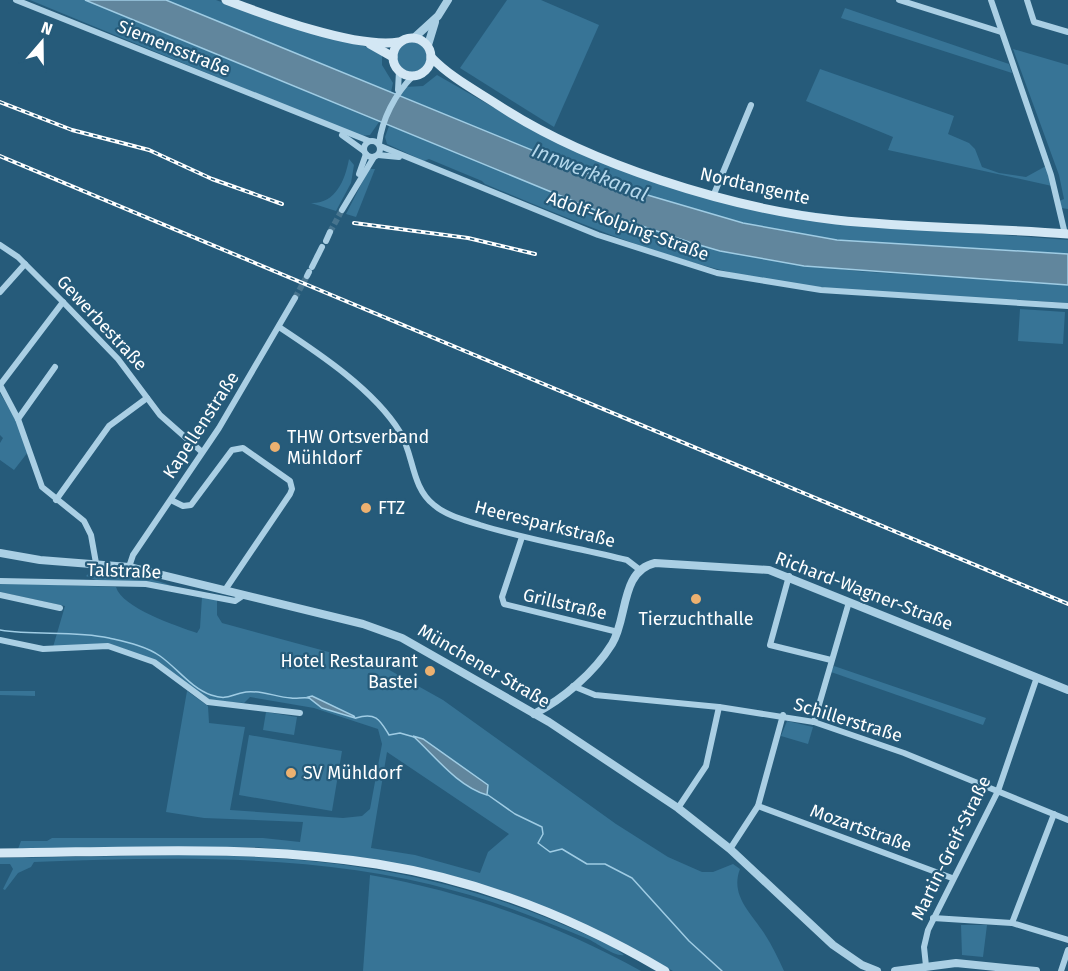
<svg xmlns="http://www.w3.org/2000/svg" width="1068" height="971" viewBox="0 0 1068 971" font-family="'Fira Sans',sans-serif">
<rect width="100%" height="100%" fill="#265b7a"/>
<g fill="#377496" fill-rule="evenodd">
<polygon points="30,0 85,0 379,122 370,135 360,136"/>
<polygon points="166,0 216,0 257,15 382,51 382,65 393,83 391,92"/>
<polygon points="507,0 541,0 599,25 554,127 460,68"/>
<polygon points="845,8 1009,64 1012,73 841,18"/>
<circle cx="412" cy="57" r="15"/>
<polygon points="1013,49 1068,65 1068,209 1061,208 1059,201 1064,199 1059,175"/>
<polygon points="820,69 954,116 948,134 969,143 975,149 982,167 999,173 1026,177 1046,166 1052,186 888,150 893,137 806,101"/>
<polygon points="437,75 540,134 710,198 950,231 1068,240 1068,254 837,240 743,223 627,189 401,96 405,87 423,86"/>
<path d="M 389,126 L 720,251 L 855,271 L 1068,285 L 1068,303 C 958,295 845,297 737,274 C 650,254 568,218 485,184 L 482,181 L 429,159 L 424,161 L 387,144 L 385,137 Z"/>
<path d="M 349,159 L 354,165 L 351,183 L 336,211 L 311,203 C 335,204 345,181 349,159 Z"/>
<polygon points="369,169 375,169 356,217 346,214"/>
<polygon points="1020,309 1065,312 1063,344 1018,341"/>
<polygon points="0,393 16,420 28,452 14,470 0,460 0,443 3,438 0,435"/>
<polygon points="96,567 134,573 170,585 103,583 86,576"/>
<path d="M 0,583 L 116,587 C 122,608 177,626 197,633 L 200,628 L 202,597 L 217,600 L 217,615 L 222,623 L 384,667 L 443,700 L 616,824 L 668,857 L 702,872 L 713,872 L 733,864 L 740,869 C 730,895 750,912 764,933 C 772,945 778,958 784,971 L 673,971 L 599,931 L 512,894 L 453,876 L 374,859 L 255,847 L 18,849 L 21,841 L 47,841 L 52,838 L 263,838 L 300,842 L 303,822 L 204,818 L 166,812 L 187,691 L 208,706 L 209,723 L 245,727 L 230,810 L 343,818 L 362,816 L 370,809 L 382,744 L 378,729 L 314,708 L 250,697 L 244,703 L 207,700 L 164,667 L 122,648 L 53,647 L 65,606 L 0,592 ZM 415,737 L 423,739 L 468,772 L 479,792 L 440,763 ZM 387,752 L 509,834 L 488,852 L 480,873 L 415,855 L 371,848 Z"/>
<polygon points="834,666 986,718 983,725 831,672"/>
<polygon points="0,691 35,691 35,696 0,695"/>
<polygon points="266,712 297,717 294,735 263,730"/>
<polygon points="787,721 813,727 808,744 781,736"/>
<polygon points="249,735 342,751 332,811 239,795"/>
<path d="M 191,855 C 351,857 467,877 613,947 L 624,955 C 615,957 597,943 588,939 C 544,921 501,903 455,891 C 322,853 171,857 34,862 L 31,867 L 18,873 L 5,890 L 3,889 L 13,869 L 10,864 L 0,864 L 0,858 Z"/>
<path d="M 370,875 C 465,892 557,924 641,971 L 363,971 Z"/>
<polygon points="961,925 987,925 983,957 962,955"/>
</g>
<g fill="#61869d" stroke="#9fcce4" stroke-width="1.5">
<polygon points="85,0 166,0 627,189 743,223 837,240 1068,254 1068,285 804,266 720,251 689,242 595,210"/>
<polygon points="312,696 354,716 355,718 322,708 308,697"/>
<path d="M 413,736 L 423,739 L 488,785 L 487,795 C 457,786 435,756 413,736 Z"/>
</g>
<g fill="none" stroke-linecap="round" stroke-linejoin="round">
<g stroke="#9fcce4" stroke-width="1.5">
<path d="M 0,630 C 36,636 73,630 109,638 C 126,642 146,646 160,656 C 177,668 191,688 211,695 C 229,701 230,694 246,692 C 261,690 276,697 291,698 C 297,699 302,697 309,698"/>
<path d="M 356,718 C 377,711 381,722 389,735 L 400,733 L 414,737"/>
<polyline points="488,795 515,814 542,827 543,834 538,843 550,852 562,849 587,864 605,864 632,878 689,941 722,971"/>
</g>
<g stroke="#47748e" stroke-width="6" stroke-dasharray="6 3" stroke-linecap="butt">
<polyline points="330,232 342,210"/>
<polyline points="295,298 307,276"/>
</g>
<g stroke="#aacfe4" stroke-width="6">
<polyline points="16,0 369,141"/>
<polyline points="899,0 1001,32"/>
<polyline points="991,0 1051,175 1065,234"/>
<polyline points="1027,0 1034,22 1068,32"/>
<polyline points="398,90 399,71"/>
<polyline points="342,135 364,151"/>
<circle cx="372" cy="149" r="8"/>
<path d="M 379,144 C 382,119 395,94 413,76"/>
<polyline points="380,146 598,235 717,273 821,290 1068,306"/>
<polyline points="378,155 399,157"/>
<polyline points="359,174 366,154"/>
<polyline points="714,194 751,105"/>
<polyline points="342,210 374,157"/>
<polyline points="326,241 330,232"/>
<polyline points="0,245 18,257 63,302 118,359 160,415 202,452"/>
<polyline points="312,267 322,247"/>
<polyline points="307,276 309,272"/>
<polyline points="0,292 25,264"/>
<polyline points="63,302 0,385 18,419 42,487 84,521 91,535 96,563"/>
<path d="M 279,327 C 320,354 374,390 400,432 C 414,455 411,487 434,505 C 447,516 465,520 480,525 C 529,540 578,548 627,560 L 640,570"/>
<polyline points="18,419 55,367"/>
<polyline points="56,500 109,426 147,398"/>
<polyline points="171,500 183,506 191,505 232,450 243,448 290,481 292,489 290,494 225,590"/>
<polyline points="522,537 502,597 504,604 618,632"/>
<polyline points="129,567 133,555 219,428 295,298"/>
<polyline points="789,576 770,645 831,660"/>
<polyline points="0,581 146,584 235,601 244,595"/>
<polyline points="0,595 60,608"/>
<polyline points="0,640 43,649 108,646 154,662 208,702 300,713"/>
<polyline points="573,686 595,695 719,707 814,722 904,753 1068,820"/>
<polyline points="814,722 849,602"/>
<polyline points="758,806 952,878"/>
<polyline points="678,808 706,766 719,707"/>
<polyline points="730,849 758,806 783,715"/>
<polyline points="933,918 1012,923 1068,940"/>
<polyline points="1012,923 1054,814"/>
<polyline points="926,966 924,947 928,930 998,791 1037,677"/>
<polyline points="1061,971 1068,950"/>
</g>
<g stroke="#aacfe4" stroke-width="8">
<polyline points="415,37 438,16 448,0"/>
<polyline points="428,45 435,22"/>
<polyline points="0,553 40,560 129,567 363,624 402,638 549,722 678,808 730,849 833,945 862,965 877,971"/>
<path d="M 534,714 C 563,699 594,673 612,644 C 628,618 620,571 655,563 L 769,570 L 1068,690"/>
<polyline points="895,971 956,963 1036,971"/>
</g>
<g stroke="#d3e7f4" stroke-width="9">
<path d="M 226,0 C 268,16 356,49 399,42"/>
<circle cx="412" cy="57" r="19"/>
<polyline points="370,44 393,57"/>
<path d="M 431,57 C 450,77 475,90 498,105 C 588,164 728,208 836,220 C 913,228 991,228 1068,234"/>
<path d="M 0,853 C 126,852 252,844 377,864 C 478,880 577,919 665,971"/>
</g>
<defs>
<g id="rail">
<polyline points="0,102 72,130 149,150 212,179 282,204"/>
<polyline points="0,156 1068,604"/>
<polyline points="354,223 468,238 535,254"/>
</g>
</defs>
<use href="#rail" stroke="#fff" stroke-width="4"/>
<use href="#rail" stroke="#265b7a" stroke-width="1.5" stroke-dasharray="4.5" stroke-linecap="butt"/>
</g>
<g fill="#ecb170" stroke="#265b7a" stroke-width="2">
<circle cx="275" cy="447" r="6"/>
<circle cx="366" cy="508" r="6"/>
<circle cx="696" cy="599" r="6"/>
<circle cx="430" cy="671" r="6"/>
<circle cx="291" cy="773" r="6"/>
</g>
<g text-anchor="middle" stroke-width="4.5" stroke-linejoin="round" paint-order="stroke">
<g font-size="18" fill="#fff" stroke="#265b7a">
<text transform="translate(174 48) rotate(22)" y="6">Siemensstraße</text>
<text transform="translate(755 186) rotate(13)" y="6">Nordtangente</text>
<text transform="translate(628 226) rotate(20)" y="6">Adolf-Kolping-Straße</text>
<text transform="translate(102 323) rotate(47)" y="6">Gewerbestraße</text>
<text transform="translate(201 425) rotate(-57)" y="6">Kapellenstraße</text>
<text transform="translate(545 524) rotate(14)" y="6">Heeresparkstraße</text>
<text transform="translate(124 571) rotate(2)" y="6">Talstraße</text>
<text transform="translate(864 591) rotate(21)" y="6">Richard-Wagner-Straße</text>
<text transform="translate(565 604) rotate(13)" y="6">Grillstraße</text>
<text transform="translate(484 666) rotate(30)" y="6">Münchener Straße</text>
<text transform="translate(848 720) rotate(17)" y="6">Schillerstraße</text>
<text transform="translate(861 828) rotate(20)" y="6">Mozartstraße</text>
<text transform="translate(951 848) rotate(-64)" y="6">Martin-Greif-Straße</text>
</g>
<g font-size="18" fill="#fff" stroke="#265b7a" text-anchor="start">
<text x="287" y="443">THW Ortsverband<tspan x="287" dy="21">Mühldorf</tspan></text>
<text x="378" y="514">FTZ</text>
<text x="696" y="625" text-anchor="middle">Tierzuchthalle</text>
<text x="418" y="667" text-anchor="end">Hotel Restaurant<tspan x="418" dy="21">Bastei</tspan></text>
<text x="303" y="779">SV Mühldorf</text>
</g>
<g font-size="20" font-style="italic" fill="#b5d8ec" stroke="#265b7a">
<text transform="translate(590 172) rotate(22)" y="7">Innwerkkanal</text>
</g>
</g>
<g transform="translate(42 42) rotate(20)" stroke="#265b7a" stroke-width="4.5" paint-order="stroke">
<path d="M0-4.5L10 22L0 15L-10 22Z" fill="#ffffff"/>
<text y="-9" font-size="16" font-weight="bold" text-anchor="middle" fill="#ffffff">N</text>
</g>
</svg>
